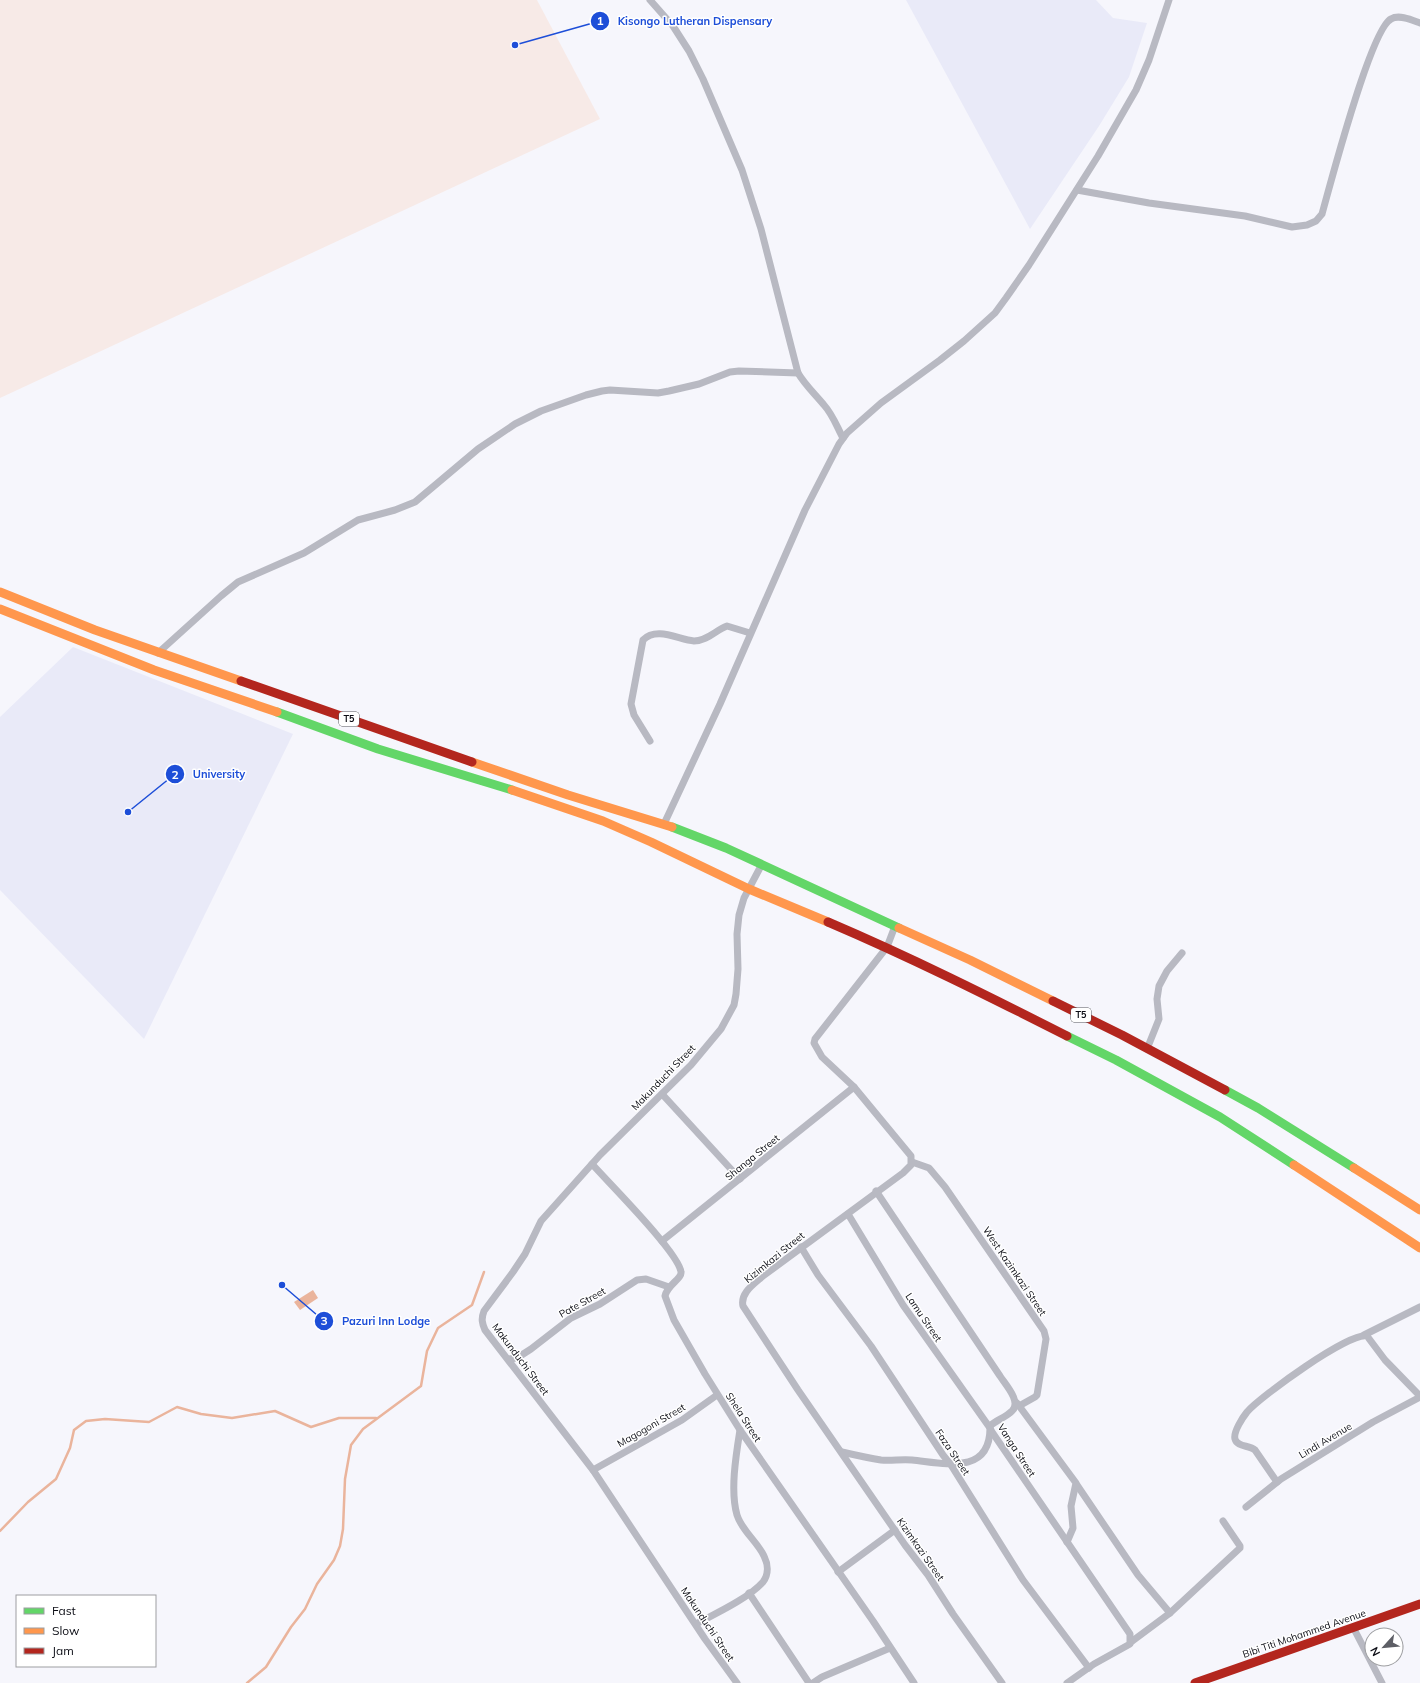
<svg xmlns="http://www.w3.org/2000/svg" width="1420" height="1683" viewBox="0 0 1420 1683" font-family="Mulish,sans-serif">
<rect width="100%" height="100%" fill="#f6f6fc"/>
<g fill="#e9eaf8">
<polygon points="906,0 1096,0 1113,18 1147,23 1129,77 1099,126 1030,229"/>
<polygon points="73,647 293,734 144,1039 0,890 0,717"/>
</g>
<polygon fill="#f7eae7" points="0,0 537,0 600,119 0,398"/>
<polygon fill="#eab49c" points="313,1290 318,1298 300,1310 294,1302"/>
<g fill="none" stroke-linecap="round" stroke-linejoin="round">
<g stroke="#eab49c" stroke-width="2.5">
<polyline points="0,1531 28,1502 56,1479 70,1448 74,1430 86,1421 105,1419 149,1422 177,1407 201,1414 232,1418 275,1411 311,1427 339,1418 376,1418"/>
<polyline points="247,1683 266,1667 291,1627 305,1609 317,1584 334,1560 340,1546 343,1529 345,1479 351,1445 363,1429 421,1386 427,1351 438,1328 472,1305 484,1272"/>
</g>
<g stroke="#b8b9c2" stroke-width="7">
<path d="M 650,0 L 673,26 L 689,51 L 703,79 L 742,170 L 761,229 L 798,373 C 805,385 815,394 824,405 C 833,415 837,427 843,438"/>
<path d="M 1077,190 L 1149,203 L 1245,216 L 1292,227 L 1307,225 L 1316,221 L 1322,214 C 1330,185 1371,29 1391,19 C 1399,14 1412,20 1420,23"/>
<polyline points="158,653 221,596 238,582 304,553 358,520 395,510 415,502 478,449 515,424 541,411 586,395 602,391 610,390 658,393 669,391 699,384 730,372 739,371 798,373"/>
<path d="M 650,741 L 634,715 L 631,704 L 643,640 C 657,626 679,640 694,641 C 707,641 716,630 727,626 L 750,633"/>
<polyline points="664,824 720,704 805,510 839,444 847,433 881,403 940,360 964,341 995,313 1006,298 1029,265 1098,156 1136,90 1149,60 1169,0"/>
<path d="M 895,926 L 887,947 L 815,1039 L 814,1043 L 822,1057 L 854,1087 L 911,1156 L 911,1165 L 903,1173 L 763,1276 C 754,1284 740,1293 743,1306 L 798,1390 L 905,1545 L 928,1575 L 953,1614 L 1002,1683"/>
<polyline points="1147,1049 1159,1019 1157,999 1159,986 1167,971 1182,953"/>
<polyline points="662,1094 740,1179"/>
<polyline points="912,1162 929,1168 945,1187 1044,1331 1046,1339 1037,1395 1035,1397 1019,1406"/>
<path d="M 592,1164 C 608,1182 679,1253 681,1272 C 682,1279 667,1285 665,1296 L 674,1320 L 705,1374 L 740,1430 L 873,1621 L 914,1683"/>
<path d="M 876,1191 L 1000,1376 C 1005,1384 1022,1402 1012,1411 C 1006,1417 997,1420 991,1425 L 990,1428 L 992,1432 L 1130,1634 L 1130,1644 L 1094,1664 L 1067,1683"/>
<polyline points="662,1241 854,1087"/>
<polyline points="801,1247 818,1275 871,1346 943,1455 951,1465 1023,1580 1089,1668"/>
<polyline points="1364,1335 1420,1307"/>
<polyline points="509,1359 517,1358 531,1349 571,1318 600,1304 637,1280 646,1279 669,1287"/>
<polyline points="1017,1403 1076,1483 1071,1506 1073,1528 1067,1542"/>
<path d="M 842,1452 C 855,1455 868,1458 881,1460 C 891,1461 902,1459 912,1460 C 943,1463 990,1476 990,1428 L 903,1305 L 848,1214"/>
<polyline points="593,1470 682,1420 717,1395"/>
<path d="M 1277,1482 L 1255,1450 C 1249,1445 1237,1447 1235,1439 C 1233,1432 1243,1417 1247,1412 C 1261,1396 1349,1332 1367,1336 L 1385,1360 L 1420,1396"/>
<polyline points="1077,1485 1138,1575 1170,1613"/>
<polyline points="1246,1507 1281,1479 1373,1422 1420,1397"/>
<polyline points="838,1572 895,1530"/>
<polyline points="749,1593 809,1683"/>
<path d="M 696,1624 C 715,1614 749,1598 763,1582 C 769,1574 768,1564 764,1556 C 757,1541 742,1531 737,1515 C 730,1491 736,1455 740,1430"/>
<polyline points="1353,1627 1382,1683"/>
<polyline points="1131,1642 1170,1613 1240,1548 1240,1546 1223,1521"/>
<path d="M 737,1683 L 705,1639 L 593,1470 L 485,1330 C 482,1323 481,1319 484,1311 L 513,1272 L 525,1254 L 541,1221 L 600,1155 L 691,1065 L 721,1029 L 734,1005 L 736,994 L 738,969 L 737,934 L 739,915 L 744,898 L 762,864"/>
<polyline points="813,1683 822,1677 890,1648"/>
</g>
<g stroke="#63d668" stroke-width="9">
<polyline points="277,712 378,749 512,790"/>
<polyline points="672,827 726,848 899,928"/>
<polyline points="1067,1036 1116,1060 1220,1117 1294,1165"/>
<polyline points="1225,1090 1258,1108 1354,1168"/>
</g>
<g stroke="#ff974d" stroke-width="9">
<polyline points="0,592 95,630 241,681"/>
<polyline points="0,609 154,670 277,712"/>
<polyline points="472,762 568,795 672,827"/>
<polyline points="512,790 603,821 651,842 749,889 828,922"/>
<polyline points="899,928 970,960 1053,1001"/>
<polyline points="1294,1165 1420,1248"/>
<polyline points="1354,1168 1420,1210"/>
</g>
<g stroke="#b3261e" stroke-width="9">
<polyline points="241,681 472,762"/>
<path d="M 828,922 C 910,957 988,996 1067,1036"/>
<polyline points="1053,1001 1122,1035 1225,1090"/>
<polyline points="1195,1683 1420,1604"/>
</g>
</g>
<g text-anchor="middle" stroke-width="3" stroke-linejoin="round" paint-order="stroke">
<g fill="#fff" stroke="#54555a" stroke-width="1">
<rect x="339" y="712" width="20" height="14" rx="3"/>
<rect x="1071" y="1008" width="20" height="14" rx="3"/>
</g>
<g font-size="9" font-weight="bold" fill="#0b0c14">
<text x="349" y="722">T5</text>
<text x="1081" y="1018">T5</text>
</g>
<g font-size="10" fill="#0b0c14" stroke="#fff">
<text transform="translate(663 1077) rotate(-46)" y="4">Makunduchi Street</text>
<text transform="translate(752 1157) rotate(-39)" y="4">Shanga Street</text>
<text transform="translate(774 1257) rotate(-39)" y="4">Kizimkazi Street</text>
<text transform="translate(1015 1271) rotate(56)" y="4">West Kazimkazi Street</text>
<text transform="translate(582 1302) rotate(-29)" y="4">Pate Street</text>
<text transform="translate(924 1317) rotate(56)" y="4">Lamu Street</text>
<text transform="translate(521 1359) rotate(53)" y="4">Makunduchi Street</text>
<text transform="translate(744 1417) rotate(57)" y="4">Shela Street</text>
<text transform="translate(651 1425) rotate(-30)" y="4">Magogoni Street</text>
<text transform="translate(1325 1440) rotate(-31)" y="4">Lindi Avenue</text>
<text transform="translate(1017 1450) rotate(57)" y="4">Vanga Street</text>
<text transform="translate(953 1452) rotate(56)" y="4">Faza Street</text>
<text transform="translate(921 1549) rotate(55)" y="4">Kizimkazi Street</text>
<text transform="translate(708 1624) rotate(56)" y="4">Makunduchi Street</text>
<text transform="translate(1304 1633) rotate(-19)" y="4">Bibi Titi Mohammed Avenue</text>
</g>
</g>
<path fill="none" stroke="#1d4ed8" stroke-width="1.5" d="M515 45L600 21M128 812L175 774M282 1285L324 1321"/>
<g fill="#1d4ed8" stroke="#fff" stroke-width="1.5">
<circle cx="515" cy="45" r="4"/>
<circle cx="128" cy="812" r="4"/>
<circle cx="282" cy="1285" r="4"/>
<circle cx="600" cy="21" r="10"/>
<circle cx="175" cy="774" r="10"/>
<circle cx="324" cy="1321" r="10"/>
</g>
<g font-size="12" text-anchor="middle" font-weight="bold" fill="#fff">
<text x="600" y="25">1</text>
<text x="175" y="779">2</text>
<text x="324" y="1325">3</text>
</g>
<g font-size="11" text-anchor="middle" font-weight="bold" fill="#1d4ed8" stroke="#fff" stroke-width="3" stroke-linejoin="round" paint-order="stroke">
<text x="695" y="25">Kisongo Lutheran Dispensary</text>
<text x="219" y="778">University</text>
<text x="386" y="1325">Pazuri Inn Lodge</text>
</g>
<rect x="16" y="1595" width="140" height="72" fill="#ffffff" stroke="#9d9ea1"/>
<rect x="24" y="1608" width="20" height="6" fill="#63d668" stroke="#9d9ea1"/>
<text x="52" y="1615" font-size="12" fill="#0b0c14">Fast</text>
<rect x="24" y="1628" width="20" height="6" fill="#ff974d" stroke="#9d9ea1"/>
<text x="52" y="1635" font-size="12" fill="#0b0c14">Slow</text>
<rect x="24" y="1648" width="20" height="6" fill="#b3261e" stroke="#9d9ea1"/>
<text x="52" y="1655" font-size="12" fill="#0b0c14">Jam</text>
<g transform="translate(1384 1647) rotate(243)"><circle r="19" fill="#ffffff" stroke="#9d9ea1"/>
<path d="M0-3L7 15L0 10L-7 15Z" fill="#5d5e65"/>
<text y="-6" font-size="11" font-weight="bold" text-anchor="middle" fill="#0b0c14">N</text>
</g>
</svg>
